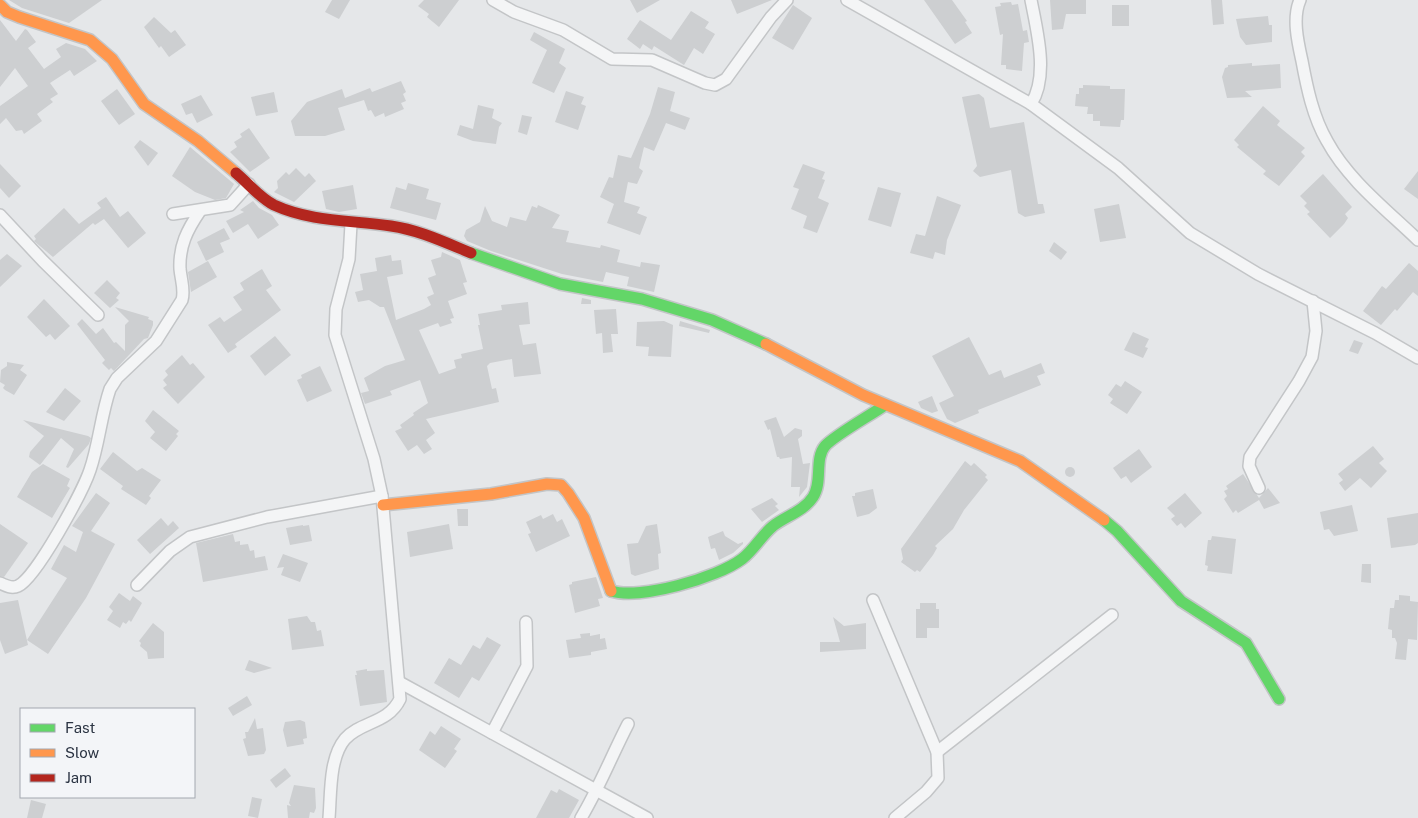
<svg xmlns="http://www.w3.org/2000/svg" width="1418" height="818" viewBox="0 0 1418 818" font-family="'Public Sans',sans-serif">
<rect width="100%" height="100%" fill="#e5e7e9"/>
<g fill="#cdcfd1">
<polygon points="9,0 102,0 69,23 22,8"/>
<polygon points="332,0 350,0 339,19 325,12"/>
<polygon points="424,0 459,0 439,27 427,17 429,14 418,6"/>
<polygon points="630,0 660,0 637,13"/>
<polygon points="731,0 772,0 737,14"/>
<polygon points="924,0 952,0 967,21 965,22 972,33 955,44"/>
<polygon points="1050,0 1086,0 1086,14 1066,14 1063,29 1052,30"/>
<polygon points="1211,0 1222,0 1224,24 1213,25"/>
<polygon points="1011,2 1012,5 1018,4 1023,31 1027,30 1029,42 1024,43 1022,71 1006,69 1006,65 1001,65 1003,34 1000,35 995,7 1001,6 1000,3"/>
<polygon points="793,5 812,18 793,50 772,38"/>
<rect x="1112" y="5" width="17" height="21"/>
<polygon points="691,11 709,22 705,28 715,34 703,54 694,48 684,65 654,46 652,50 643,44 640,49 627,39 640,20 671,40"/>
<polygon points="1268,16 1269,25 1272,25 1272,42 1246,45 1240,37 1236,19"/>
<polygon points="154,17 171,33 175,30 186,45 169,57 161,46 159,48 144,27"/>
<polygon points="0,20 16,41 25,29 27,30 36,42 28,48 44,69 61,57 56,49 66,43 85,49 97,61 74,76 70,70 50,83 58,94 50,99 53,102 37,114 42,121 24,134 22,130 16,131 6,118 0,124 0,106 28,86 15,68 0,87"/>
<polygon points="534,32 565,49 559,63 566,68 554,93 532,83 547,50 530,40"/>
<polygon points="1252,63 1252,66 1280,64 1281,88 1245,91 1252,97 1227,98 1222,77 1225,68 1228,67 1228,65"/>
<polygon points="401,81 406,92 403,94 406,101 401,103 404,109 385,117 384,113 375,117 371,110 368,111 364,100 338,108 345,130 325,136 295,136 291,121 307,102 342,89 345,98 370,88 372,92"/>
<polygon points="1083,85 1110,86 1110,89 1125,89 1124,120 1121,120 1120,127 1100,126 1100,121 1093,121 1093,114 1087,114 1088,107 1075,106 1076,94 1079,94 1079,88 1083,88"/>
<polygon points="658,87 675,92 670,111 690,118 685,130 666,123 654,151 644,147 639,168 643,171 637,184 628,182 624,202 640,207 637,213 647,217 640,235 607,223 614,204 600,197 609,177 613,178 618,155 631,158 650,114"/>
<polygon points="117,89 135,114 119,125 101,101"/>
<polygon points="566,91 584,97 581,104 586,106 578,130 555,122"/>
<polygon points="274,92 278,112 256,116 251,97"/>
<polygon points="979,94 984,98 990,128 1024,122 1038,204 1043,204 1045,213 1025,217 1018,213 1011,170 980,177 973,171 977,166 962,97"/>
<polygon points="201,95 213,115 197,123 192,113 186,115 181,104"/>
<polygon points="478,105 494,109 492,118 502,123 499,127 496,144 473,141 457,135 460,125 473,129"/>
<polygon points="1263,106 1280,121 1277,125 1305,148 1301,152 1305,156 1279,186 1263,174 1266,171 1237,147 1239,145 1234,140"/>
<polygon points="522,115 532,117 527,135 518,132"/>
<polygon points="249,128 270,158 250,172 230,152 237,147 234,142 242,137 240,134"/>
<polygon points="140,140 158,153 148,166 134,147"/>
<polygon points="190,147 234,184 226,198 215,200 195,192 172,176"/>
<polygon points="0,164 21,186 9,198 0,188"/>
<polygon points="803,164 825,172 822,179 825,180 818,198 829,203 817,233 803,228 807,216 791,209 799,189 793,187"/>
<polygon points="296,168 305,177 309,173 316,181 294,202 274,192 278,188 277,181 286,172 289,175"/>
<polygon points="1418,171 1418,199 1404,189"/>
<polygon points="1323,174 1352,207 1345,214 1348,218 1344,224 1330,238 1307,214 1310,212 1304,206 1307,203 1300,196"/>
<polygon points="408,183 429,189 426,199 441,203 436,220 390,208 396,187 406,190"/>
<polygon points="353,185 357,209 339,212 326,209 322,191"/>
<polygon points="878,187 901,193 891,227 868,220"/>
<polygon points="937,196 961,205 947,240 945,255 935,252 933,259 910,253 916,234 925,236"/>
<polygon points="106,197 120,217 128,211 146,233 128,248 104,219 95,225 93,223 53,257 34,241 36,239 34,236 64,208 79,224 101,208 97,203"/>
<polygon points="253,201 259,208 272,215 279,225 258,239 248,224 233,233 226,221 244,212 240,210"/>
<polygon points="1119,204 1126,238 1100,242 1094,209"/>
<polygon points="538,205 560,215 552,228 569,231 566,242 600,248 601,245 620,250 617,262 640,267 641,262 660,265 654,292 627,286 629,277 606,272 603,282 562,274 491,251 467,241 464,236 466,230 480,222 485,206 492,221 507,227 510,217 526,221 532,206 537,208"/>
<polygon points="224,228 230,239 220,243 224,252 206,261 197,242"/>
<polygon points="1054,242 1067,252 1061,260 1049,251"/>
<polygon points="442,252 460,260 467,282 463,283 467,294 448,301 454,318 450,319 452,323 440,327 438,323 419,330 439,374 456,368 454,360 462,358 461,354 483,349 478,325 480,325 478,314 502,310 501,305 528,302 530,324 519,325 523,345 536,343 541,374 514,377 512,359 490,363 487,366 492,389 496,388 499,402 426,419 435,433 426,440 432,449 424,454 417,445 408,451 395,431 402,428 400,425 414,415 413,413 428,403 420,380 390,391 392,395 365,404 361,393 369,391 364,378 385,366 405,360 384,307 380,307 369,300 358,302 355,292 363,290 360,274 377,271 375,258 391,255 392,261 401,260 403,274 387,277 396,320 424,309 431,305 427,297 434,294 428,278 436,275 431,260 441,257"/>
<polygon points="7,254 22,266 0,287 0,260"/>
<polygon points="208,261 217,277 191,292 188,272"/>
<polygon points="1409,263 1418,271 1418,296 1413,292 1397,311 1395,309 1381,325 1363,311 1382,286 1386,289"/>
<polygon points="262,269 272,286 266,290 281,310 235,344 237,347 228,353 208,325 220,317 224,322 242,310 233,297 244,290 240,283"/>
<polygon points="107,280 120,293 116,298 119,300 110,308 94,293"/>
<polygon points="582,298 591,300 591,304 581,304"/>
<polygon points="44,299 70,326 55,340 50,334 46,337 27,317"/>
<polygon points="115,307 149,317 148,319 153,321 153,325 148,338 144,339 114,371 111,368 109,370 102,363 105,360 77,324 82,319 96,334 103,328 114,343 116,342 125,351 125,325 129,321"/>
<polygon points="616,309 618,334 611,334 613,352 603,353 602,333 596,334 594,310"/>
<polygon points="664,321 673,325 671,357 648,356 649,347 636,346 637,322"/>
<polygon points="680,321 710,330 709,333 679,326"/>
<polygon points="1133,332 1149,339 1145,347 1148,348 1143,358 1124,350"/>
<polygon points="275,336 291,355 265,376 250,356"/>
<polygon points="969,337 989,375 1001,370 1004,378 1041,363 1045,373 1037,376 1041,385 978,410 979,413 955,423 947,419 939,403 954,396 932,356"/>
<polygon points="1354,340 1363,343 1358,354 1349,351"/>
<polygon points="182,355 190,365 193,363 205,377 178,404 163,388 167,385 163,380 168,375 165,371"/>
<polygon points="7,362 24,365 20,370 27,375 14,395 5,390 3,388 5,385 0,382 1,370 7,366"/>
<polygon points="320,366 332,391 307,402 297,380 302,378 301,375"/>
<polygon points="1125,381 1142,392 1127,414 1110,403 1113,399 1108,395 1116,384 1121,387"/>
<polygon points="65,388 81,401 64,421 46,412"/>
<polygon points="932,396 938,411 932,413 921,408 918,402"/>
<polygon points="153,410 179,431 176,434 178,436 166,451 150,438 155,432 145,421"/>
<polygon points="776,417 784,437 795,428 802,430 802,436 798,439 803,464 810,463 807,487 799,497 800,487 791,487 792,457 780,459 779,457 777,457 770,429 768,430 764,421"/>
<polygon points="23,420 88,436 91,438 89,444 68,468 66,467 74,449 61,438 40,465 29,457 30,452 44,436"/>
<polygon points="1373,446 1384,459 1379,463 1387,471 1371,488 1360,478 1345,491 1339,483 1343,480 1338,474"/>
<polygon points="1139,449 1152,467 1131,483 1126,476 1121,479 1113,468"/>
<polygon points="113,452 137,471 142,468 161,480 149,496 151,498 146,505 121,489 123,486 100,469"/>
<polygon points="965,461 971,466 974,463 987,475 985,477 988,480 964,510 953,529 935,546 937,548 933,555 920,572 917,570 915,572 901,562 903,559 901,549"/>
<polygon points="43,464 70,479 67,486 70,488 52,518 17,497 32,472"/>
<circle cx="1070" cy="472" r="5"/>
<polygon points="1243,474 1259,498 1268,488 1280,503 1264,509 1259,500 1238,513 1236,510 1233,513 1224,499 1227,496 1224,491 1228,489 1226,486"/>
<polygon points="873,489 877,508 869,514 857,517 852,496 855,496 855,493"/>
<polygon points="96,493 110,503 91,531 115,544 86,598 48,654 27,640 67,578 51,569 64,545 76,552 83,532 72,526"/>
<polygon points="1185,493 1202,513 1185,528 1181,523 1177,526 1171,519 1175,516 1167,508"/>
<polygon points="772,498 778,504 775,506 779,510 762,522 751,509"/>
<polygon points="1352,505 1358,531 1334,536 1329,529 1324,530 1320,512"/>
<polygon points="457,509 468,509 468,526 458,526"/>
<polygon points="1418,513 1418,543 1415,545 1391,548 1387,518"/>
<polygon points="553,514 557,522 562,519 570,536 536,552 528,534 531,533 526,522 541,515 543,519"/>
<polygon points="161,518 168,526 173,521 179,528 150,554 137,540"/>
<polygon points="0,524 28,543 4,577 0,576"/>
<polygon points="449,524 453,549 410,557 407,532"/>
<polygon points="657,524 661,553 658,554 659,569 635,576 631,574 627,544 638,543 646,526"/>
<polygon points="303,525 303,526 309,525 312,541 290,545 286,528"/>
<polygon points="723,531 725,536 738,544 743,542 743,544 733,553 719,560 715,548 711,549 708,537"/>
<polygon points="233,534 235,542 240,541 240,545 248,544 250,551 254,550 255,558 265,556 268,570 203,582 196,543"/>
<polygon points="1212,536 1236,539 1232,574 1207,571 1208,566 1205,565 1208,540 1211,540"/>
<polygon points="283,554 308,563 300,582 281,575 284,567 277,568"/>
<polygon points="1362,564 1371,564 1371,583 1361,582"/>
<polygon points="596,577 603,598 598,599 600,606 575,613 569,585 572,584 572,582"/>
<polygon points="119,593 130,601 133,596 142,603 131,622 129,620 126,624 123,622 120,628 107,620 113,611 109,607"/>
<polygon points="1399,595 1410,596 1410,601 1418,602 1417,640 1408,639 1406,660 1395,659 1397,643 1395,638 1392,638 1392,630 1388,629 1390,608 1394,608 1395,600 1399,600"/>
<polygon points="18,600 28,645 5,654 0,640 0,603"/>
<polygon points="920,603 936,603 936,609 939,609 939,628 927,628 927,638 916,638 916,609 920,609"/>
<polygon points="307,616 311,622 315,622 317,631 321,630 324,646 292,650 288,619"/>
<polygon points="833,617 844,626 866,623 866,649 820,652 820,642 840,642"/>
<polygon points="153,623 164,632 164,658 148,659 147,652 140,646 141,643 139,641"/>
<polygon points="590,633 590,636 600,634 600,639 605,638 607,649 591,652 591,655 569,658 566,640 581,638 580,634"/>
<polygon points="487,637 501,645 479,681 472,677 459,698 434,683 449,658 461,665 473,645 480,649"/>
<polygon points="249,660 272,668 254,673 245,670"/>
<polygon points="367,669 367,671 384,670 387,702 360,706 355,675 357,675 356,671"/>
<polygon points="247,696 252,705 233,716 228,708"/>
<polygon points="255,718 257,729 263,728 266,750 264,754 248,756 243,739 246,738 245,732 248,732"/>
<polygon points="300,720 305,722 307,738 303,739 304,744 287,747 283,730 285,722"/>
<polygon points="441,726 461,739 454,749 457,751 445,768 419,750 430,731 435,735"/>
<polygon points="285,768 291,776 276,788 270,780"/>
<polygon points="294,785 315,788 316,808 314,813 310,812 309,818 288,818 287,805 291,806 289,803"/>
<polygon points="559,789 579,800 569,818 536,818 551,790 557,793"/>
<polygon points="252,797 262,799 258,818 248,816"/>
<polygon points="31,800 46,804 42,818 27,818"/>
</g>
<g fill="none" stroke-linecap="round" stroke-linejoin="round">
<defs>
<g id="street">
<polyline points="493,0 514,12 563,30 612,59 652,60 705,83 715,85 726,79 771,17 787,0"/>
<path d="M 847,0 L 1031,104 C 1049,76 1037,31 1031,0"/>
<path d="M 1300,0 C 1292,18 1298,43 1302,61 C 1307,88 1313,117 1327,141 C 1348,180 1387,210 1418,240"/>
<polyline points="1031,104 1118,168 1190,233 1258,274 1375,333 1418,358"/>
<polyline points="173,214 230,205 249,184"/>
<polyline points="0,215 43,261 98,315"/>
<polyline points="1259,488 1249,466 1250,457 1299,381 1312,357 1316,331 1313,301"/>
<path d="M 0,583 C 6,586 12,589 18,586 C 36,578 83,491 90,470 C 99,444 101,415 110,389 L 117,378 L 156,341 L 182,300 C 185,290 181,280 180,269 C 179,246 187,230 200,211"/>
<polyline points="137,585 170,551 190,537 267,517 382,496"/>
<polyline points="873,600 937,752 938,778 926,792 895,818"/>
<polyline points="399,682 647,818"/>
<polyline points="492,733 527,666 526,622"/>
<polyline points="937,752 1112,615"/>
<path d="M 329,818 C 331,794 329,758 345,739 C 361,721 388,724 400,699 L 382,496 L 374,459 L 335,335 L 336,309 L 349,259 L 351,224"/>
<path d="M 581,818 C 599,788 612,755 628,724"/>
</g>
<g id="fast">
<polyline points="471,253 560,284 642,299 712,320 766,344"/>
<polyline points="1104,520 1117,531 1181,601 1246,643 1279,699"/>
<path d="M 611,591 C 640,600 717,578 742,559 C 754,550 761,536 773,526 C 786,516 804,511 813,497 C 823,482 814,459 825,446 C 835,435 871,415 885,405"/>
</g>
<g id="slow">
<polyline points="0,5 7,12 19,17 90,40 112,59 144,104 198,141 236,173"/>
<polyline points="766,344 863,395 1020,461 1104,520"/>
<polyline points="383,505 491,494 547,484 561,485 568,493 584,518 611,591"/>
</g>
<path id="jam" d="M 236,173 C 248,183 260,198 274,205 C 311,222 351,220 391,226 C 419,230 444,242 471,253"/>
</defs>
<use href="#street" stroke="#c3c5c7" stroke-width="14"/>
<use href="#fast" stroke="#c3c5c7" stroke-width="14"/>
<use href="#slow" stroke="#c3c5c7" stroke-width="14"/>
<use href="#jam" stroke="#c3c5c7" stroke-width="14"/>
<use href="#street" stroke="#f4f5f6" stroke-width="11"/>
<use href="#fast" stroke="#63d668" stroke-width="11"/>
<use href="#slow" stroke="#ff974d" stroke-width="11"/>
<use href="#jam" stroke="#b3261e" stroke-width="11"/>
</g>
<rect x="20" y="708" width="175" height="90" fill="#f3f5f8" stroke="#a3a8b0"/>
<rect x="30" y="724" width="25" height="8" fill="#63d668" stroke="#a3a8b0"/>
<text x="65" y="733" font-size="15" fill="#2b3443">Fast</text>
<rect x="30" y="749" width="25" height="8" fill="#ff974d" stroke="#a3a8b0"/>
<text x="65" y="758" font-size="15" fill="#2b3443">Slow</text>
<rect x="30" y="774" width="25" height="8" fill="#b3261e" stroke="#a3a8b0"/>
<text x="65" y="783" font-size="15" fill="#2b3443">Jam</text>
</svg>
